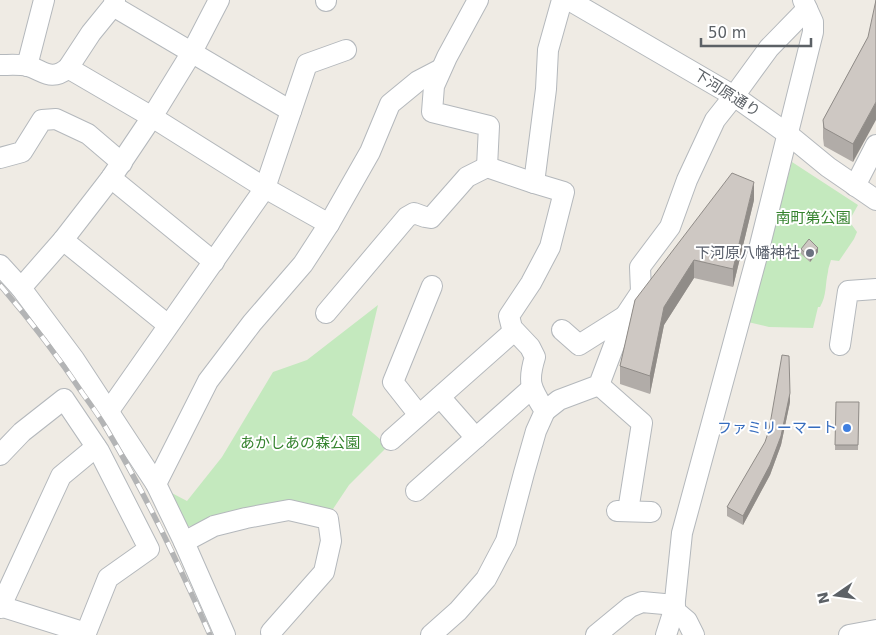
<svg xmlns="http://www.w3.org/2000/svg" width="876" height="635" viewBox="0 0 876 635" font-family="'DejaVu Sans','Noto Sans JP',sans-serif">
<rect width="100%" height="100%" fill="#efebe4"/>
<g fill="#c4e9be">
<path d="M 792,162 L 858,205 L 849,221 L 857,232 L 854,239 L 839,261 L 831,260 C 830,264 828,268 828,272 C 825,284 827,295 820,307 L 818,307 L 813,328 L 769,327 L 748,322 Z"/>
<polygon points="378,305 352,415 388,446 349,485 333,509 293,503 181,528 166,490 187,501 222,457 273,372 307,360"/>
</g>
<g fill="none" stroke-linecap="round" stroke-linejoin="round">
<defs>
<g id="minor">
<polyline points="478,0 447,57 434,86 432,112 489,126 487,167 534,183"/>
<polyline points="569,0 734,96 789,135 828,167 876,200"/>
<polyline points="326,1 326,0"/>
<polyline points="113,6 291,111"/>
<path d="M 0,65 C 9,65 20,64 28,66 C 44,71 51,82 68,68 L 91,33 L 113,6 L 115,0"/>
<polyline points="27,66 44,0"/>
<polyline points="68,68 152,117 265,188 329,224"/>
<polyline points="0,158 22,152 42,120 56,119 88,134 122,163"/>
<polyline points="111,178 214,262"/>
<polyline points="855,186 876,145"/>
<polyline points="63,240 168,325"/>
<polyline points="0,265 21,288 74,359 156,484 184,542 225,635"/>
<polyline points="21,288 63,240 111,178 152,117 192,52 219,0"/>
<polyline points="326,313 407,217 414,213 425,217 431,218 467,177 487,167"/>
<polyline points="562,330 579,345 625,316"/>
<polyline points="840,345 848,291 876,289"/>
<polyline points="599,385 642,423 628,511"/>
<polyline points="440,397 476,438"/>
<polyline points="545,411 559,400 599,385 625,316 641,292 640,267 670,227 687,180 715,120 734,96 769,48 807,9"/>
<polyline points="108,412 265,188 307,64 346,50"/>
<polyline points="419,415 393,382 432,286"/>
<polyline points="391,440 514,331"/>
<polyline points="0,455 22,432 64,399 99,451 149,549 108,578 86,633 0,606"/>
<polyline points="156,484 208,381 252,323 303,264 329,224 370,152 390,104 418,81 441,69"/>
<polyline points="416,491 532,388"/>
<polyline points="617,511 651,512"/>
<polyline points="184,542 214,526 246,518 289,510 328,519 331,541 324,572 271,632"/>
<polyline points="0,608 61,476 96,447"/>
<polyline points="674,610 687,621 694,635"/>
<path d="M 431,635 L 458,611 L 486,579 L 506,541 L 524,473 L 536,431 L 545,411 C 531,388 527,383 535,357 L 530,347 L 512,328 L 509,316 L 531,283 L 550,247 L 564,192 L 534,183 L 546,89 L 548,50 L 562,0"/>
<polyline points="596,635 630,607 642,602 675,605"/>
<polyline points="666,635 674,610 682,533 760,245 813,32 813,22 803,0"/>
<polyline points="849,635 876,630"/>
</g>
</defs>
<use href="#minor" stroke="#b4b8bc" stroke-width="22"/>
<use href="#minor" stroke="#fff" stroke-width="20"/>
<defs>
<path id="rail" d="M 0,285 C 30,320 57,355 83,394 C 91,405 99,416 106,428 C 146,495 179,564 210,635"/>
</defs>
<use href="#rail" stroke="#b3b4b5" stroke-width="5.5"/>
<use href="#rail" stroke="#fff" stroke-width="4" stroke-dasharray="11" stroke-linecap="butt"/>
</g>
<g fill="#b1aca8">
<polygon points="868,37 853,162 824,146 823,138 823,120"/>
<polygon points="754,200 733,287 694,278 664,325 650,394 620,384 620,366 635,300"/>
<polygon points="801,249 818,252 810,262 801,254"/>
<polygon points="790,402 781,445 770,475 743,525 727,516 727,507"/>
<polygon points="836,402 859,402 858,450 835,450"/>
</g>
<g fill="#908c88">
<polygon points="876,102 876,120 853,162 853,144"/>
<polygon points="754,182 754,200 733,287 733,269"/>
<polygon points="818,248 818,252 810,262 810,257"/>
<polygon points="694,260 694,278 664,325 650,394 650,376 664,307"/>
<polygon points="790,393 790,402 781,445 770,475 743,525 743,516"/>
</g>
<g fill="#cec8c3" stroke="#908c88">
<polygon points="876,0 876,102 853,144 824,128 823,120 868,37"/>
<polygon points="732,173 754,182 733,269 694,260 664,307 650,376 620,366 635,300"/>
<polygon points="809,239 818,248 810,257 801,249"/>
<polygon points="782,355 789,356 790,393 781,436 770,465 743,516 727,507 765,442 769,430"/>
<polygon points="836,402 859,402 858,445 835,445"/>
</g>
<circle fill="#6b7280" stroke="#fff" stroke-width="2" cx="810" cy="253" r="5"/>
<circle fill="#3f7fe0" stroke="#fff" stroke-width="2" cx="847" cy="428" r="5"/>
<g text-anchor="middle" stroke-width="4" stroke-linejoin="round" paint-order="stroke">
<g font-size="15" fill="#5c6166" stroke="#fff">
<text transform="translate(727 93) rotate(32)" y="5">下河原通り</text>
</g>
<g font-size="15" fill="#35832e" stroke="#fff">
<text x="813" y="223">南町第公園</text>
<text x="300" y="448">あかしあの森公園</text>
</g>
<g font-size="15" fill="#5b616d" stroke="#fff" text-anchor="end">
<text x="800" y="258">下河原八幡神社</text>
</g>
<g font-size="15" fill="#366cbe" stroke="#fff" text-anchor="end">
<text x="837" y="433">ファミリーマート</text>
</g>
</g>
<g transform="translate(836 595) rotate(257)" stroke="#ffffff" stroke-width="4" paint-order="stroke">
<path d="M0-4L9 19L0 12L-9 19Z" fill="#5c6166"/>
<text y="-8" font-size="14" font-weight="bold" text-anchor="middle" fill="#5c6166">N</text>
</g>
<path d="M701 38v8h110v-8" fill="none" stroke="#5c6166" stroke-width="2.5"/>
<text x="708" y="38" font-size="15" fill="#5c6166" stroke="#ffffff" stroke-width="4" paint-order="stroke">50 m</text>
</svg>
